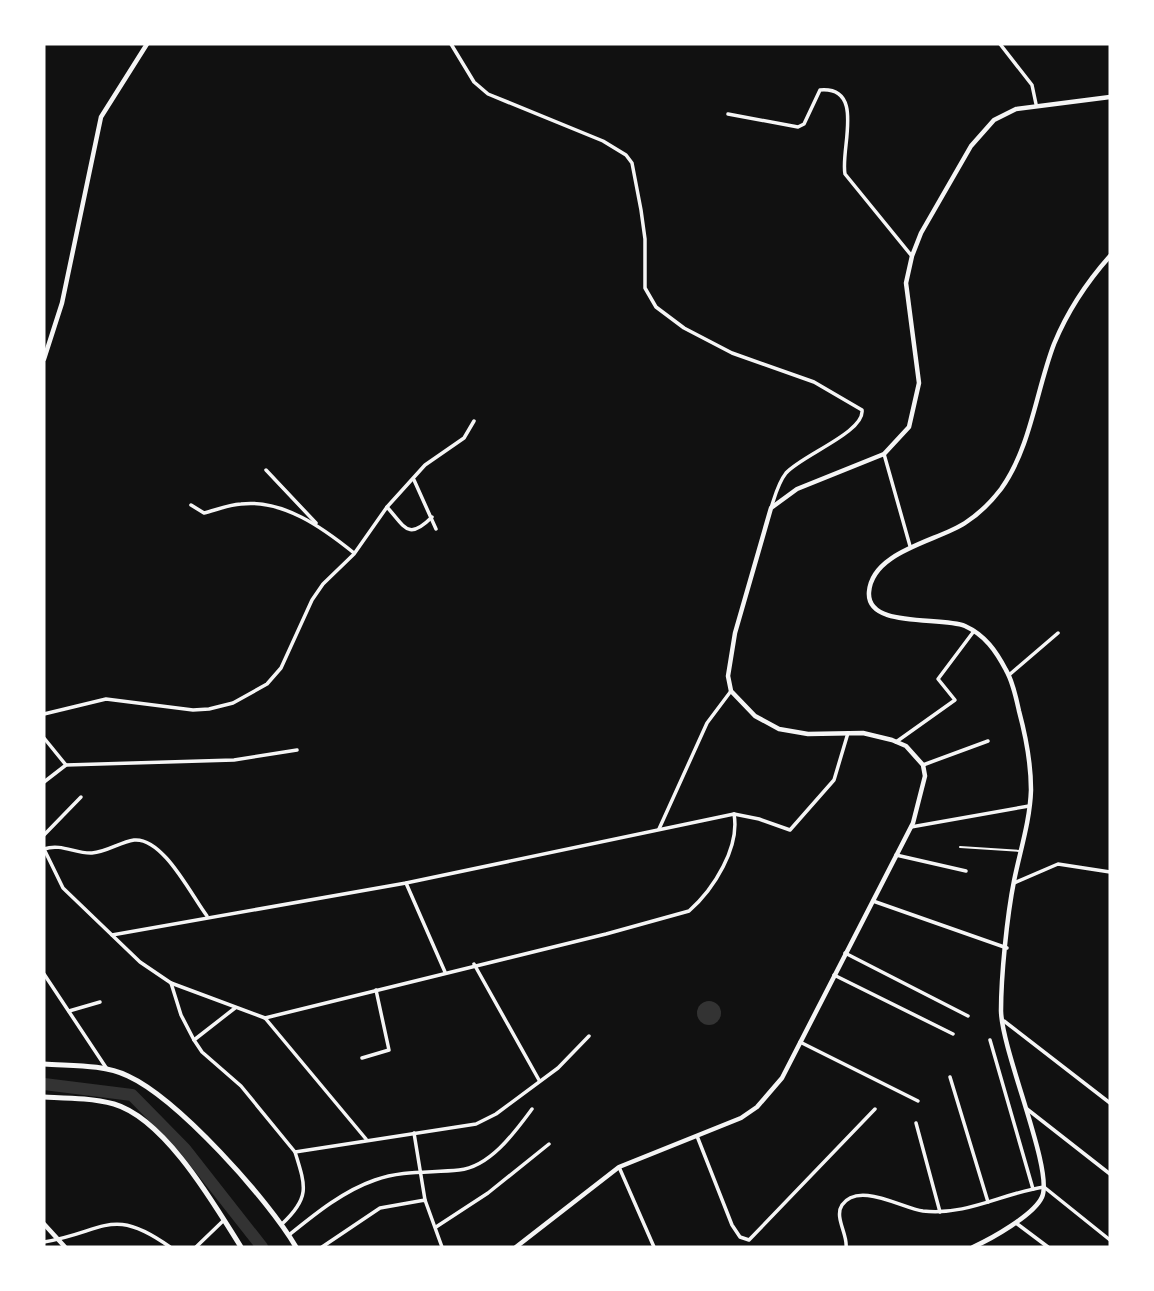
<svg xmlns="http://www.w3.org/2000/svg" width="1154" height="1291" viewBox="0 0 1154 1291" font-family="'Libre Baskerville',serif">
<rect width="100%" height="100%" fill="#111"/>
<circle fill="#333" cx="709" cy="1013" r="12"/>
<g fill="none" stroke-linecap="round" stroke-linejoin="round">
<polyline stroke="#333" stroke-width="12" points="44,1084 132,1095 185,1149 262,1247"/>
<polyline stroke="#f5f5f5" stroke-width="2" points="960,847 1020,851"/>
<g stroke="#f5f5f5" stroke-width="3.5">
<path d="M 451,44 L 474,82 L 488,94 L 603,141 L 626,155 L 632,163 L 641,210 L 645,239 L 645,288 L 656,307 L 684,328 L 732,353 L 814,382 L 862,410 C 865,432 802,455 786,473 C 778,483 775,496 771,508"/>
<polyline points="1000,44 1032,85 1036,104"/>
<path d="M 728,114 L 798,127 L 804,124 L 820,90 C 866,86 840,149 845,174 L 911,255"/>
<polyline points="884,454 910,546"/>
<polyline points="266,470 316,523"/>
<polyline points="414,480 436,529"/>
<path d="M 191,505 L 204,513 C 216,510 228,505 241,504 C 283,499 323,528 354,553"/>
<path d="M 387,507 C 405,527 408,541 432,517"/>
<polyline points="1009,675 1058,633"/>
<polyline points="44,714 106,699 193,710 209,709 233,703 267,684 281,668 312,600 323,584 354,554 387,507 425,465 464,438 474,421"/>
<polyline points="44,738 66,765"/>
<polyline points="896,742 955,700 938,679 974,631"/>
<polyline points="923,765 988,741"/>
<polyline points="44,782 66,765 234,760 297,750"/>
<polyline points="911,827 1029,806"/>
<polyline points="659,829 707,723 731,691"/>
<polyline points="44,835 81,797"/>
<polyline points="44,849 63,888 140,962 171,983 265,1018 366,1139"/>
<path d="M 44,849 C 61,843 76,854 92,853 C 107,852 120,842 134,840 C 163,837 191,895 207,916"/>
<polyline points="896,855 966,871"/>
<polyline points="406,883 445,972"/>
<polyline points="1014,883 1058,864 1110,872"/>
<polyline points="873,901 1007,948"/>
<polyline points="112,935 406,883 734,814 759,819 790,830 834,780 848,733"/>
<polyline points="845,953 968,1016"/>
<polyline points="474,964 539,1080"/>
<polyline points="44,974 107,1069"/>
<polyline points="834,975 953,1034"/>
<polyline points="171,983 181,1015 194,1040"/>
<polyline points="235,1008 194,1040 202,1052 241,1086 295,1152"/>
<polyline points="69,1011 100,1002"/>
<path d="M 265,1018 L 606,934 L 689,911 C 714,889 740,847 734,814"/>
<polyline points="1004,1021 1110,1103"/>
<polyline points="990,1040 1033,1189"/>
<polyline points="800,1042 918,1101"/>
<polyline points="362,1058 389,1050 376,990"/>
<polyline points="950,1077 988,1202"/>
<polyline points="1027,1109 1110,1174"/>
<polyline points="916,1123 940,1212"/>
<polyline points="414,1133 425,1200"/>
<polyline points="697,1136 732,1225 740,1237 749,1240 875,1109"/>
<polyline points="619,1167 654,1247"/>
<polyline points="1016,1223 1048,1247"/>
<path d="M 282,1224 C 310,1198 306,1187 295,1152 L 476,1124 L 496,1114 L 558,1068 L 589,1036"/>
<polyline points="436,1227 488,1193 549,1144"/>
<path d="M 289,1235 C 315,1214 343,1191 375,1180 C 403,1170 430,1173 459,1170 C 490,1167 515,1132 532,1109"/>
<path d="M 44,1242 C 105,1232 111,1205 170,1247"/>
<polyline points="196,1247 224,1220"/>
<polyline points="322,1247 380,1208 425,1200 442,1247"/>
<path d="M 846,1247 C 848,1235 834,1217 842,1205 C 858,1181 902,1208 923,1211 C 967,1216 1003,1193 1044,1187 L 1110,1240"/>
</g>
<g stroke="#f5f5f5" stroke-width="4.5">
<polyline points="44,359 62,303 101,117 147,44"/>
<polyline points="44,1224 65,1247"/>
<polyline points="516,1247 619,1167 741,1118 757,1107 782,1078 913,823 925,776 923,765 906,746 892,740 863,733 808,734 779,729 755,716 731,691 728,676 735,633 771,508 797,489 884,454 909,427 919,383 906,283 912,256 921,233 971,146 994,120 1016,109 1110,97"/>
<path d="M 973,1247 C 991,1239 1034,1215 1042,1197 C 1054,1171 1002,1052 1001,1011 C 1001,976 1007,916 1014,881 C 1020,851 1030,821 1031,790 C 1031,763 1026,737 1019,711 C 1016,697 1013,682 1006,670 C 996,651 985,635 965,626 C 941,616 866,629 869,592 C 872,551 938,541 965,523 C 979,514 991,502 1001,489 C 1031,447 1036,391 1054,344 C 1068,310 1086,283 1110,256"/>
</g>
<g stroke="#f5f5f5" stroke-width="5">
<path d="M 44,1064 C 71,1066 103,1064 128,1076 C 178,1099 268,1199 296,1247"/>
<path d="M 44,1097 C 67,1098 91,1098 114,1104 C 165,1119 214,1204 241,1247"/>
</g>
</g>
<rect width="1154" height="1291" fill="none" stroke="#ffffff" stroke-width="91"/>
</svg>
